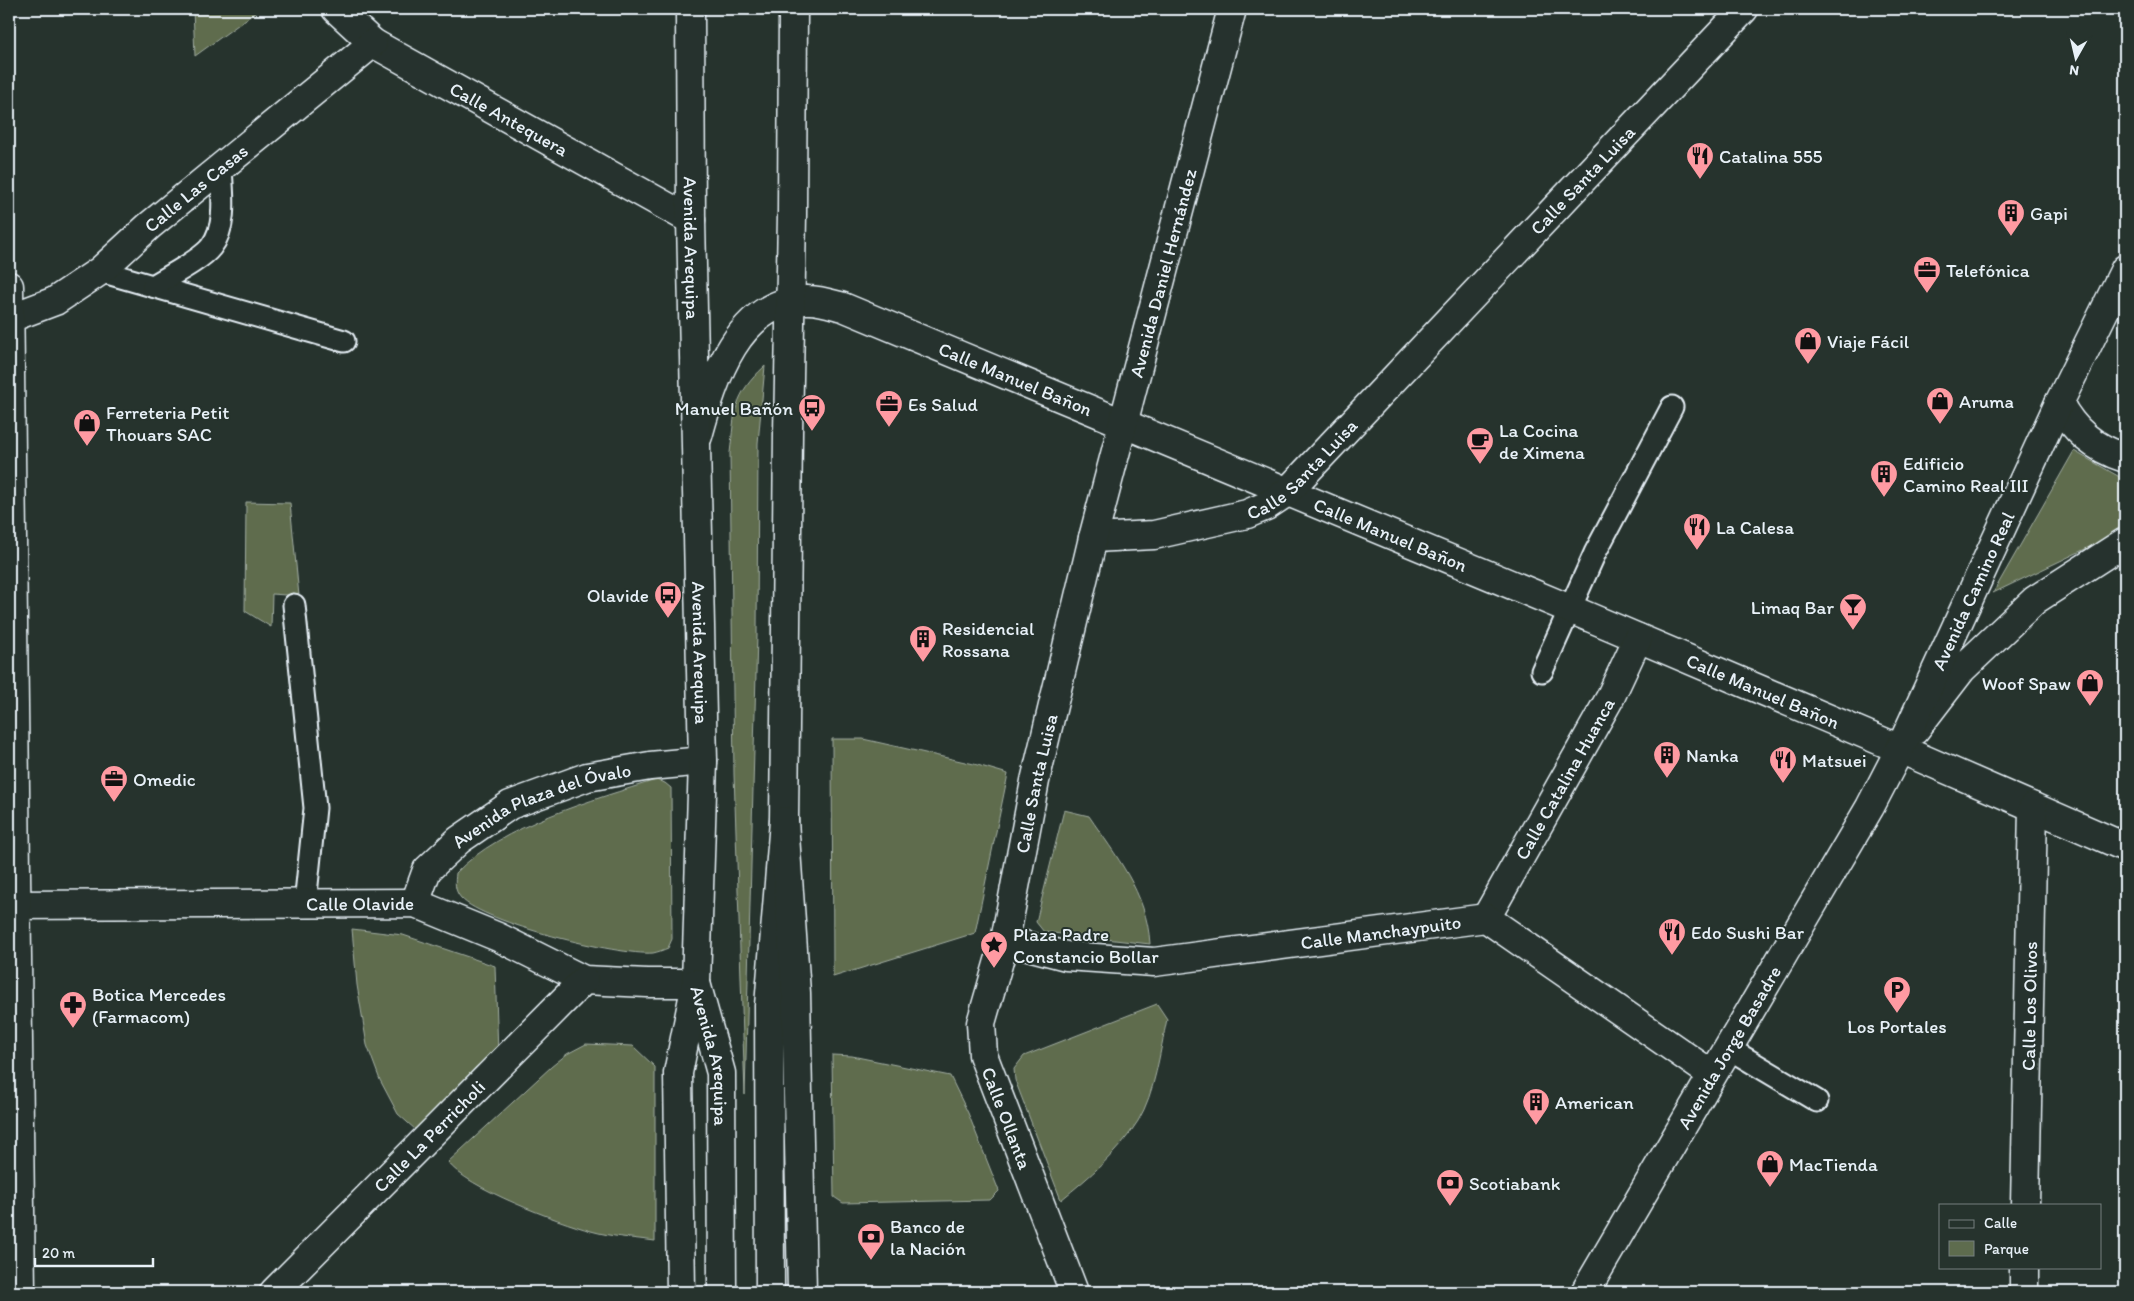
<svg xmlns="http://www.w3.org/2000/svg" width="2134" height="1301" viewBox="0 0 2134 1301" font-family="Itim,sans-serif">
<rect width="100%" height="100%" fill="#26332d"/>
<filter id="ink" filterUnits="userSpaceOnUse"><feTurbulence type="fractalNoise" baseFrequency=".02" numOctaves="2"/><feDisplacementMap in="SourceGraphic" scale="10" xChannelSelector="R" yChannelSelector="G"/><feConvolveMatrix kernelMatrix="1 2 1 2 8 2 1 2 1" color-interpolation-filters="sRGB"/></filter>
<g filter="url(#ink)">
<g fill="#5e6c4e" stroke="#a3aea3">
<polygon points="193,9 260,9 195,56"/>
<path d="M 765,366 L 758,443 L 757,635 L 745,1095 L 734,774 L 730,453 C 735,412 732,396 765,366 Z"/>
<polygon points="2074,451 2125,480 2125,530 1993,593"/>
<polygon points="246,502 290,503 299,596 272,594 271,627 245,611"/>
<polygon points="832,739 863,739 974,764 1008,774 975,933 833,977"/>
<path d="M 656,780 L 665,783 L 671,788 L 672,939 L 668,948 C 663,950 658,952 653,953 C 618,956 484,923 461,898 C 454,890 455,882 456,873 C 500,826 595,799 656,780 Z"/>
<path d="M 1064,810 L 1089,816 C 1116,856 1147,893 1150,944 L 1044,932 L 1036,922 Z"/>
<polygon points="352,929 403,935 495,966 498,1053 476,1067 416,1130 398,1114 380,1080 367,1045 357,985"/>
<path d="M 1157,1004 L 1167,1019 C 1160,1051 1155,1093 1138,1121 C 1118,1153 1089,1177 1061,1200 L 1015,1080 L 1014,1069 L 1024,1056 Z"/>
<path d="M 586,1044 L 633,1046 L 655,1067 L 655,1241 C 634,1238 612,1237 591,1231 C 559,1222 466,1188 448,1162 L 551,1067 L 567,1054 Z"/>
<polygon points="832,1055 852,1056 950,1076 968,1113 999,1191 990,1200 843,1203 834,1197"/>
</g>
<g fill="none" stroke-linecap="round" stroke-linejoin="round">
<defs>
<g id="service">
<polyline points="100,271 344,341"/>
<path d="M 153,286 C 169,276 201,260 211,247 C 228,225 222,192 221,167"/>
<polyline points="294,605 315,808 305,904"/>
<polyline points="1542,671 1595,553 1672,407"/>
<polyline points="1728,1048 1817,1101"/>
</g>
<g id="minor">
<path id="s1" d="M 336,9 L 373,43 L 691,220"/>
<path id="s2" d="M 10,318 L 55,301 L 100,271 L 149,226 L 373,43"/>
<path id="s3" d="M 698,436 C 713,381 738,298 809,300 C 820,300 832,304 843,307 L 1570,609 L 1900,749 L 2125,847"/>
<path id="s4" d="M 415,903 L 427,870 L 459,840 L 510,805 L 587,777 L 650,766 L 703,761"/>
<path id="s5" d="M 9,905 L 415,903 L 498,937 L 584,980 L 647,983 L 696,983"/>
<path id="s6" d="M 1486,918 L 1610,698 L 1638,638"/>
<path id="s7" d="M 1005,940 L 1066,956 L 1154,962 L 1486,918 L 1711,1074"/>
<path id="s8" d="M 2025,1205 L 2033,807"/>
<path id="s9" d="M 274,1292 L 584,980"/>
<polyline points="2024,1292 2024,1267"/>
</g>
<g id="tertiary">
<path d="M 2059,403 C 2074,431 2094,448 2125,458"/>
<path id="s10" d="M 1093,538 L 1154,535 L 1247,514 L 1266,506 L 1287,492 L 1744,9"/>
<polyline points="1915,730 1962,669 2035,600 2125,542"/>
<path id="s11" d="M 1074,1292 L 983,1055 L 981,1023 L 1005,940 L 1035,781 L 1093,538 L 1232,9"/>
</g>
<g id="secondary">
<path id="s12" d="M 690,9 L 691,220 L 703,761 L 696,983 L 721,1073 L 722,1292"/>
<polyline points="9,286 21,1292"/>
<polyline points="770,1292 769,1006 784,821 788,433 792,215 793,9"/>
<path id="s13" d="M 1585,1292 L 1870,807 L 1900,749 L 2059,403 L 2125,269"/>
</g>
<g id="primary">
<polyline points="784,821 796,993 802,1292"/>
<polyline points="681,1292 678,1073 696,983"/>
</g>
</defs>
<use href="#service" stroke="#e8f1f8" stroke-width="25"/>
<use href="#minor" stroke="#e8f1f8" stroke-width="31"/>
<use href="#tertiary" stroke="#e8f1f8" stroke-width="31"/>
<use href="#secondary" stroke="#e8f1f8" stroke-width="31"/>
<use href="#primary" stroke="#e8f1f8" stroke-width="31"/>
<use href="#service" stroke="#26332d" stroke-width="21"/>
<use href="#minor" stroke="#26332d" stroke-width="28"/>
<use href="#tertiary" stroke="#26332d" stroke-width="28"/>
<use href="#secondary" stroke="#26332d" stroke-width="28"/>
<use href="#primary" stroke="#26332d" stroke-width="28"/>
</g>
</g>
<defs>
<symbol id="restaurant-pin" viewBox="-11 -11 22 30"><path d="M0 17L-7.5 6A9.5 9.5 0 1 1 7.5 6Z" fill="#ff9aa2" stroke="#26332d"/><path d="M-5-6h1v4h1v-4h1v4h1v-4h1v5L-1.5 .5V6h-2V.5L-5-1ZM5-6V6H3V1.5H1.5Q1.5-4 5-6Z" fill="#111"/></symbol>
<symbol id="building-pin" viewBox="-11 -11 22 30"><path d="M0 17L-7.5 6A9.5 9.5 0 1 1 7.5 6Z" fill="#ff9aa2" stroke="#26332d"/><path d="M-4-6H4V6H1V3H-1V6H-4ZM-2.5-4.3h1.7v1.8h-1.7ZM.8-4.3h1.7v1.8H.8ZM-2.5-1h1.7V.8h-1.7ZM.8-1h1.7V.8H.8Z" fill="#111"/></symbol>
<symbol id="office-pin" viewBox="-11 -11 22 30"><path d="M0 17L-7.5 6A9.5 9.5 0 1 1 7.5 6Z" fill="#ff9aa2" stroke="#26332d"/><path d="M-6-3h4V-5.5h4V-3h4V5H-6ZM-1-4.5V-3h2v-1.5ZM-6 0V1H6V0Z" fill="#111"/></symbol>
<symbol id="shop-pin" viewBox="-11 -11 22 30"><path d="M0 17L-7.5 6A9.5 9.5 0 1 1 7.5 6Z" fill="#ff9aa2" stroke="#26332d"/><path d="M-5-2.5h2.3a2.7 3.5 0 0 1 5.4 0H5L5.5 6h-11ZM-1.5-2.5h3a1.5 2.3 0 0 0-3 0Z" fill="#111"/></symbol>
<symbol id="bus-pin" viewBox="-11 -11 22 30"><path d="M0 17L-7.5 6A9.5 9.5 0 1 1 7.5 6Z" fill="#ff9aa2" stroke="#26332d"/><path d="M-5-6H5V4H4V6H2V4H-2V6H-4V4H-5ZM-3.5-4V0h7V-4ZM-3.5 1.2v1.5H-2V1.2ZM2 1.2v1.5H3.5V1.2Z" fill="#111"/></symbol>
<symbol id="cafe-pin" viewBox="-11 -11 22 30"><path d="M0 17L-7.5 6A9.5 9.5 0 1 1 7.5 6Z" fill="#ff9aa2" stroke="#26332d"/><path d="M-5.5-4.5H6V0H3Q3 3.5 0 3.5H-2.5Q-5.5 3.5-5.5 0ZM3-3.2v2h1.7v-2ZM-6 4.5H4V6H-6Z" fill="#111"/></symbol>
<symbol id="bar-pin" viewBox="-11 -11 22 30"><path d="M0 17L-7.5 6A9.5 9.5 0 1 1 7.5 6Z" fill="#ff9aa2" stroke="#26332d"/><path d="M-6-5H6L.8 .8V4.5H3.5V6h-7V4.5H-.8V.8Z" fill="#111"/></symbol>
<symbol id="sight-pin" viewBox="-11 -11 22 30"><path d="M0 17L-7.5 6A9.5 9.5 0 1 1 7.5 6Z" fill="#ff9aa2" stroke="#26332d"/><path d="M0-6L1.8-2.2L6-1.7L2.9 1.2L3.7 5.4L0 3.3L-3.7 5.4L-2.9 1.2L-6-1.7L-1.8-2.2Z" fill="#111"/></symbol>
<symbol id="parking-pin" viewBox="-11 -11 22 30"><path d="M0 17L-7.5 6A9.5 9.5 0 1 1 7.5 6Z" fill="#ff9aa2" stroke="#26332d"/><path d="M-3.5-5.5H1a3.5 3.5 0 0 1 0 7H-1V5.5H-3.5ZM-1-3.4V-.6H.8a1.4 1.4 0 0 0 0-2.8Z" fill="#111"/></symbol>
<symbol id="pharmacy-pin" viewBox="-11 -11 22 30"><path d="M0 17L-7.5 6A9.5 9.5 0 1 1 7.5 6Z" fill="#ff9aa2" stroke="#26332d"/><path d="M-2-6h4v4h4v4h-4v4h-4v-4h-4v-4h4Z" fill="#111"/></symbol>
<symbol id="bank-pin" viewBox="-11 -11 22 30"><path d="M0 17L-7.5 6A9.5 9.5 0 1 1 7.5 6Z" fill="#ff9aa2" stroke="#26332d"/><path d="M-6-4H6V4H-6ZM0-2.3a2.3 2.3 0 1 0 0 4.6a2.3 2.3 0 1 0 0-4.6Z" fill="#111"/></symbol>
</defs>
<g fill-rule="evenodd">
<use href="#restaurant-pin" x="1684" y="140" width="32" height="43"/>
<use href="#building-pin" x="1995" y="197" width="32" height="43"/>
<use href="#office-pin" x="1911" y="254" width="32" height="43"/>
<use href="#shop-pin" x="1792" y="325" width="32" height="43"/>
<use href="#shop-pin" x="1924" y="385" width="32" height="43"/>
<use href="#office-pin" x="873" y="388" width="32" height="43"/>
<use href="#bus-pin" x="796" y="392" width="32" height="43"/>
<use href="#shop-pin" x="71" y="407" width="32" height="43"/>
<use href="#cafe-pin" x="1464" y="425" width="32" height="43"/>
<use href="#building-pin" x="1868" y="458" width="32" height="43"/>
<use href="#restaurant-pin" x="1681" y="511" width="32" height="43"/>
<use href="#bus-pin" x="652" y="579" width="32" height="43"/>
<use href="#bar-pin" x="1837" y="591" width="32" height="43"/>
<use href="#building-pin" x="907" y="623" width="32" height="43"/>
<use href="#shop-pin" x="2074" y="667" width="32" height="43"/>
<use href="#building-pin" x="1651" y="739" width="32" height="43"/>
<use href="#restaurant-pin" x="1767" y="744" width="32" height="43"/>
<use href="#office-pin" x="98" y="763" width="32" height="43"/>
<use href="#restaurant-pin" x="1656" y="916" width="32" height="43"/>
<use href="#sight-pin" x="978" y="929" width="32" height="43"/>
<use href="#parking-pin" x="1881" y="974" width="32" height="43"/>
<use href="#pharmacy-pin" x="57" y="989" width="32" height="43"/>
<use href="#building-pin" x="1520" y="1086" width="32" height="43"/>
<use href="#shop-pin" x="1754" y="1148" width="32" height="43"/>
<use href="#bank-pin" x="1434" y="1167" width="32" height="43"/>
<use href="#bank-pin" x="855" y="1221" width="32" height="43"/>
</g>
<g text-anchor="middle" stroke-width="4" stroke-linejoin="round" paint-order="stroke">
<g font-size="19" fill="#e8f1f8" stroke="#26332d">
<text dy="7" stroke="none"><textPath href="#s1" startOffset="206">Calle Antequera</textPath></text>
<text dy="7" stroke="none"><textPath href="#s10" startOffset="632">Calle Santa Luisa</textPath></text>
<text dy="7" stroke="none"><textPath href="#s2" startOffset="229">Calle Las Casas</textPath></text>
<text dy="7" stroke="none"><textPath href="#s12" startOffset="239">Avenida Arequipa</textPath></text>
<text dy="7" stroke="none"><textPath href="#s11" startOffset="1058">Avenida Daniel Hernández</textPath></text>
<text dy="7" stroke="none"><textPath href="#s3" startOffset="412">Calle Manuel Bañon</textPath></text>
<text dy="7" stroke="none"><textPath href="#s10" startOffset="228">Calle Santa Luisa</textPath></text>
<text dy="7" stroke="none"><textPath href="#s3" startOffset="818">Calle Manuel Bañon</textPath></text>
<text dy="7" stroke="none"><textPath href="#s13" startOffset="802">Avenida Camino Real</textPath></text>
<text dy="7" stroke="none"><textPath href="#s12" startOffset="644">Avenida Arequipa</textPath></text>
<text dy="7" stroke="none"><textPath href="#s3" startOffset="1222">Calle Manuel Bañon</textPath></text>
<text dy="7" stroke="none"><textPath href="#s6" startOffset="160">Calle Catalina Huanca</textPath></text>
<text dy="7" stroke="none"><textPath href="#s11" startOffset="532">Calle Santa Luisa</textPath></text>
<text dy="7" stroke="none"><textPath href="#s4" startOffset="170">Avenida Plaza del Óvalo</textPath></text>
<text dy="7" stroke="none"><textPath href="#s5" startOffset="351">Calle Olavide</textPath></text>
<text dy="7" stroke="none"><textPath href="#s7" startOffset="380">Calle Manchaypuito</textPath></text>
<text dy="7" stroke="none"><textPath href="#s8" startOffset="199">Calle Los Olivos</textPath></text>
<text dy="7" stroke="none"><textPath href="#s13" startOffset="284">Avenida Jorge Basadre</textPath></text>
<text dy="7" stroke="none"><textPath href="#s12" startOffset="1049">Avenida Arequipa</textPath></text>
<text transform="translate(1007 1118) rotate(69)" y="7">Calle Ollanta</text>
<text dy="7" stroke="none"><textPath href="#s9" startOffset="220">Calle La Perricholi</textPath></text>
</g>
<g font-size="19" fill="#e8f1f8" stroke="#26332d" text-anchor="start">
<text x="1719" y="163">Catalina 555</text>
<text x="2030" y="220">Gapi</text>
<text x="1946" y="277">Telefónica</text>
<text x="1827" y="348">Viaje Fácil</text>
<text x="1959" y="408">Aruma</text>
<text x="908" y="411">Es Salud</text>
<text x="793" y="415" text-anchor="end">Manuel Bañón</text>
<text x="106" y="419">Ferreteria Petit<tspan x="106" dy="22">Thouars SAC</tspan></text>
<text x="1499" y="437">La Cocina<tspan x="1499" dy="22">de Ximena</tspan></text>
<text x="1903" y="470">Edificio<tspan x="1903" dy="22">Camino Real III</tspan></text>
<text x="1716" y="534">La Calesa</text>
<text x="649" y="602" text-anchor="end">Olavide</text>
<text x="1834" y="614" text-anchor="end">Limaq Bar</text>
<text x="942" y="635">Residencial<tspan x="942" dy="22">Rossana</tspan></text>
<text x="2071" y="690" text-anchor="end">Woof Spaw</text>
<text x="1686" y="762">Nanka</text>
<text x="1802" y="767">Matsuei</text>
<text x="133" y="786">Omedic</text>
<text x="1691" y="939">Edo Sushi Bar</text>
<text x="1013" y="941">Plaza Padre<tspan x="1013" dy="22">Constancio Bollar</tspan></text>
<text x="92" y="1001">Botica Mercedes<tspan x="92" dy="22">(Farmacom)</tspan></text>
<text x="1897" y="1033" text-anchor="middle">Los Portales</text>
<text x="1555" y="1109">American</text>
<text x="1789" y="1171">MacTienda</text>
<text x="1469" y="1190">Scotiabank</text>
<text x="890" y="1233">Banco de<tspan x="890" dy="22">la Nación</tspan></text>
</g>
</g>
<rect width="2134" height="1301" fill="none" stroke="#26332d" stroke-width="30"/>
<rect x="15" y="15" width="2104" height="1271" fill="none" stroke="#e8f1f8" stroke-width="2" filter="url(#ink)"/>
<rect x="1939" y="1204" width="162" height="65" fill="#26332d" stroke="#747f7e"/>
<rect x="1949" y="1220" width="25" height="8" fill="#26332d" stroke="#747f7e"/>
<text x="1984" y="1228" font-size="15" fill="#e8f1f8">Calle</text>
<rect x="1949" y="1241" width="25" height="15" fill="#5e6c4e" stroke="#747f7e"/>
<text x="1984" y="1254" font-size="15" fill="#e8f1f8">Parque</text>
<g transform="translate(2076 58) rotate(188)" stroke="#26332d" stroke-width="4" paint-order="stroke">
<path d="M0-4L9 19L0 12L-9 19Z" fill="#e8f1f8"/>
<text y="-8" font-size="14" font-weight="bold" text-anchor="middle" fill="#e8f1f8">N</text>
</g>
<path d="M35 1258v8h118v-8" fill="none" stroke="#e8f1f8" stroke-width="2.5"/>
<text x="42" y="1258" font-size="15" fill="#e8f1f8" stroke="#26332d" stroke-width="4" paint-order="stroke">20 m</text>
</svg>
